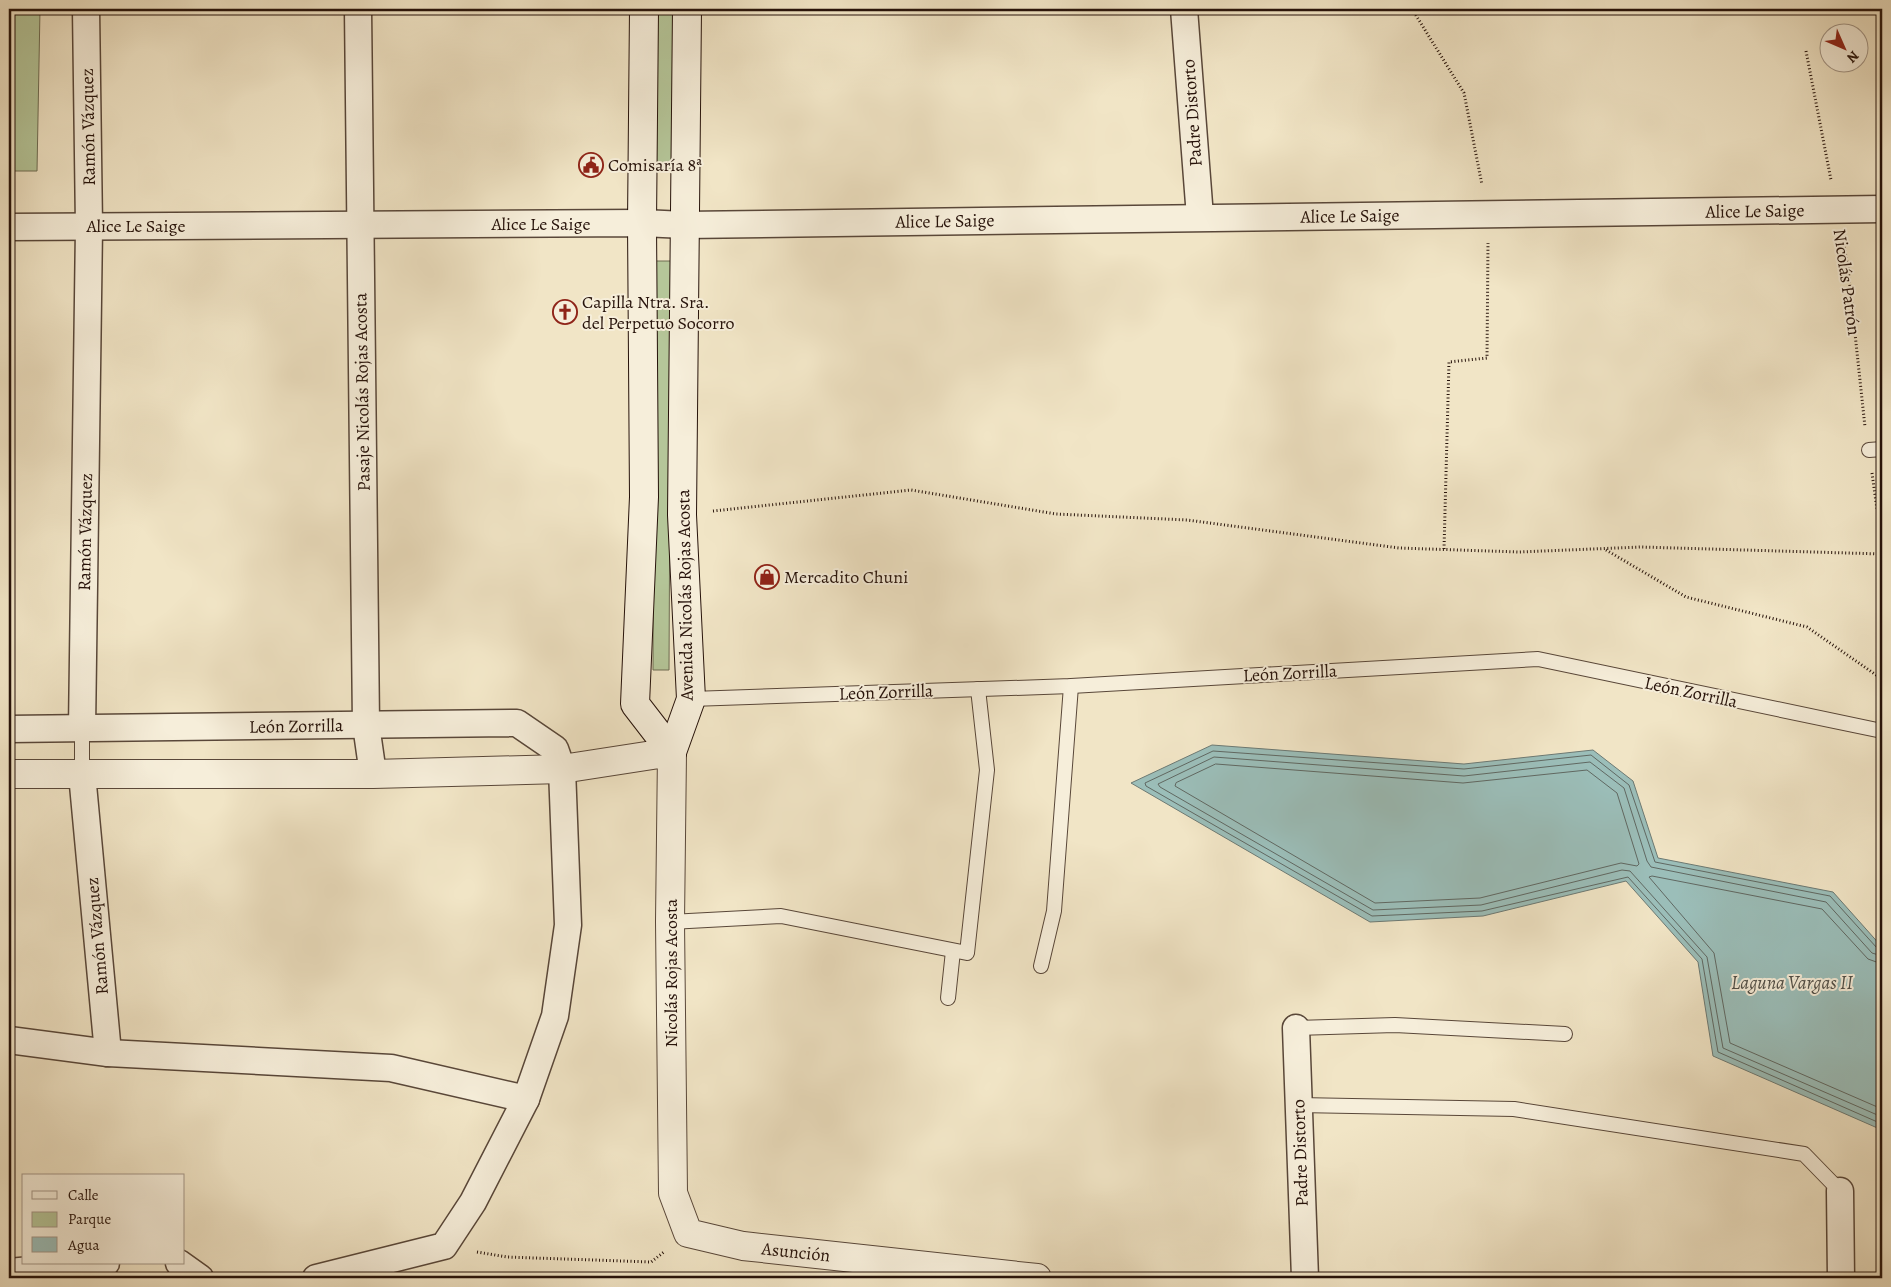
<svg xmlns="http://www.w3.org/2000/svg" width="1891" height="1287" viewBox="0 0 1891 1287" font-family="Alegreya,serif">
<rect width="100%" height="100%" fill="#f1e5c6"/>
<filter id="stains"><feTurbulence type="fractalNoise" baseFrequency=".004" numOctaves="4"/><feColorMatrix values="0 0 0 0 .2 0 0 0 0 .09 0 0 0 0 .02 0 0 0 .5 -.17"/></filter>
<radialGradient id="worn" r=".72"><stop offset=".6" stop-color="#630" stop-opacity="0"/><stop offset="1" stop-color="#630" stop-opacity=".3"/></radialGradient>
<g fill="#b5c699" stroke="#6e6c52">
<polygon points="9,9 40,9 37,171 9,171"/>
<polygon points="657,9 673,9 672,169 656,169"/>
<polygon points="654,261 671,261 669,670 653,670"/>
</g>
<polygon fill="#9bbeb9" stroke="#6c7973" points="1212,745 1464,764 1593,750 1633,781 1658,858 1833,892 1882,947 1882,1130 1713,1056 1698,962 1626,881 1483,916 1370,922 1131,783"/>
<g fill="none" stroke-linecap="round" stroke-linejoin="round">
<g stroke="#606862" stroke-width="1">
<polygon points="1216,764 1463,783 1587,770 1617,793 1639,864 1637,866 1621,863 1480,898 1375,903 1175,786 1176,783"/>
<polyline points="1882,950 1877,948 1830,896 1655,862 1629,785 1591,755 1464,769 1213,751 1145,783 1146,786 1372,916 1482,911 1628,877 1702,959 1718,1052 1882,1124"/>
<polyline points="1882,956 1872,953 1826,902 1651,867 1647,861 1624,788 1590,762 1464,776 1214,757 1158,784 1160,787 1373,910 1481,905 1622,870 1630,871 1707,957 1723,1048 1882,1117"/>
<polyline points="1882,964 1868,959 1822,909 1652,876 1649,877 1714,953 1730,1043 1882,1109"/>
</g>
<defs>
<g id="service">
<polyline points="1869,450 1882,449"/>
<polyline points="691,699 1071,686 1538,659 1882,731"/>
<polyline points="82,729 82,774"/>
<polyline points="670,922 781,916 967,953 987,770 978,689"/>
<polyline points="1041,966 1054,911 1071,686"/>
<polyline points="948,998 953,951"/>
<polyline points="1296,1028 1395,1025 1565,1034"/>
<polyline points="1298,1105 1514,1109 1804,1154 1840,1191"/>
</g>
<g id="minor">
<polyline points="358,9 366,725 373,774"/>
<polyline points="1184,9 1200,217"/>
<polyline points="9,227 642,223 685,225 1882,209"/>
<polyline points="9,729 517,723 555,749 562,769 568,925 555,1016 526,1099 473,1202 444,1246 316,1278"/>
<polyline points="82,729 89,227 86,9"/>
<polyline points="82,774 108,1053"/>
<polyline points="1296,1028 1305,1278"/>
<polyline points="9,1040 108,1053 391,1068 526,1099"/>
<polyline points="1840,1191 1841,1278"/>
<polyline points="179,1263 200,1278"/>
<polyline points="9,1272 106,1263"/>
</g>
<polyline id="tertiary" points="9,774 373,774 562,769 672,752 670,922 673,1193 688,1233 743,1246 1037,1278"/>
<g id="secondary">
<polyline points="644,9 642,223 644,497 635,704 672,752"/>
<polyline points="672,752 691,699 682,515 687,9"/>
</g>
</defs>
<use href="#service" stroke="#594739" stroke-width="16"/>
<use href="#minor" stroke="#594739" stroke-width="29"/>
<use href="#tertiary" stroke="#594739" stroke-width="30"/>
<use href="#secondary" stroke="#26120a" stroke-width="30"/>
<g stroke="#26120a" stroke-width="3" stroke-dasharray="1 2.5" stroke-linecap="butt">
<polyline points="1412,9 1464,93 1482,185"/>
<polyline points="1806,51 1831,180"/>
<polyline points="1843,240 1848,268 1865,427"/>
<polyline points="1872,473 1877,509 1882,511"/>
<polyline points="713,511 911,490 1056,514 1187,520 1399,548 1519,552 1641,547 1882,554"/>
<polyline points="1444,549 1449,362 1487,358 1488,243"/>
<polyline points="1606,550 1686,597 1807,627 1882,679"/>
<polyline points="477,1252 507,1257 651,1262 664,1252"/>
</g>
<use href="#service" stroke="#f6eeda" stroke-width="14"/>
<use href="#minor" stroke="#f6eeda" stroke-width="26"/>
<use href="#tertiary" stroke="#f6eeda" stroke-width="28"/>
<use href="#secondary" stroke="#f6eeda" stroke-width="28"/>
</g>
<defs>
<symbol id="civic-ring" viewBox="-11 -11 22 22"><circle r="9.5" fill="#f6eeda" stroke="#8f2418" stroke-width="1.5"/><path d="M-.6-6.5H3V-4.5H.6V-3L4-1V1h2V6H-6V1h2V-1L-.6-3ZM-1.2 2.5V6h2.4V2.5Z" fill="#8f2418"/></symbol>
<symbol id="church-ring" viewBox="-11 -11 22 22"><circle r="9.5" fill="#f6eeda" stroke="#8f2418" stroke-width="1.5"/><path d="M-1.2-6h2.4v3.5h3.3v2.4h-3.3V6h-2.4V-.1h-3.3v-2.4h3.3Z" fill="#8f2418"/></symbol>
<symbol id="shop-ring" viewBox="-11 -11 22 22"><circle r="9.5" fill="#f6eeda" stroke="#8f2418" stroke-width="1.5"/><path d="M-5-2.5h2.3a2.7 3.5 0 0 1 5.4 0H5L5.5 6h-11ZM-1.5-2.5h3a1.5 2.3 0 0 0-3 0Z" fill="#8f2418"/></symbol>
</defs>
<g fill-rule="evenodd">
<use href="#civic-ring" x="577" y="151" width="28" height="28"/>
<use href="#church-ring" x="551" y="298" width="28" height="28"/>
<use href="#shop-ring" x="753" y="563" width="28" height="28"/>
</g>
<g text-anchor="middle" stroke-width="4" stroke-linejoin="round" paint-order="stroke">
<g font-size="18" fill="#26120a" stroke="#f6eeda">
<text transform="translate(1192 113) rotate(-94)" y="6">Padre Distorto</text>
<text transform="translate(88 127) rotate(-91)" y="6">Ramón Vázquez</text>
<text transform="translate(1755 211) rotate(-1)" y="6">Alice Le Saige</text>
<text transform="translate(1350 216) rotate(-1)" y="6">Alice Le Saige</text>
<text transform="translate(945 221) rotate(-1)" y="6">Alice Le Saige</text>
<text x="541" y="230">Alice Le Saige</text>
<text x="136" y="232">Alice Le Saige</text>
<text transform="translate(1847 282) rotate(82)" y="6">Nicolás Patrón</text>
<text transform="translate(362 392) rotate(-91)" y="6">Pasaje Nicolás Rojas Acosta</text>
<text transform="translate(85 532) rotate(-89)" y="6">Ramón Vázquez</text>
<text transform="translate(685 595) rotate(-91)" y="6">Avenida Nicolás Rojas Acosta</text>
<text transform="translate(1290 673) rotate(-3)" y="6">León Zorrilla</text>
<text transform="translate(886 692) rotate(-2)" y="6">León Zorrilla</text>
<text transform="translate(1691 692) rotate(12)" y="6">León Zorrilla</text>
<text transform="translate(296 726) rotate(-1)" y="6">León Zorrilla</text>
<text transform="translate(97 936) rotate(-95)" y="6">Ramón Vázquez</text>
<text transform="translate(671 973) rotate(-90)" y="6">Nicolás Rojas Acosta</text>
<text transform="translate(1300 1153) rotate(-92)" y="6">Padre Distorto</text>
<text transform="translate(796 1252) rotate(6)" y="6">Asunción</text>
</g>
<g font-size="18" fill="#26120a" stroke="#f6eeda" text-anchor="start">
<text x="608" y="171">Comisaría 8ª</text>
<text x="582" y="308">Capilla Ntra. Sra.<tspan x="582" dy="21">del Perpetuo Socorro</tspan></text>
<text x="784" y="583">Mercadito Chuni</text>
</g>
<g font-size="19" font-style="italic" fill="#4f4e47" stroke="#f6eeda">
<text x="1792" y="989">Laguna Vargas II</text>
</g>
</g>
<rect width="1891" height="1287" fill="none" stroke="#f1e5c6" stroke-width="30"/>
<rect x="10" y="10" width="1871" height="1267" fill="none" stroke="#26120a" stroke-width="2.5"/>
<rect x="15" y="15" width="1861" height="1257" fill="none" stroke="#26120a"/>
<rect x="22" y="1174" width="162" height="90" fill="#f6eeda" stroke="#a39687"/>
<rect x="32" y="1191" width="25" height="8" fill="#f6eeda" stroke="#a39687"/>
<text x="68" y="1200" font-size="15" fill="#26120a">Calle</text>
<rect x="32" y="1212" width="25" height="15" fill="#b5c699" stroke="#a39687"/>
<text x="68" y="1224" font-size="15" fill="#26120a">Parque</text>
<rect x="32" y="1237" width="25" height="15" fill="#9bbeb9" stroke="#a39687"/>
<text x="68" y="1250" font-size="15" fill="#26120a">Agua</text>
<g transform="translate(1844 48) rotate(135)"><circle r="24" fill="#f6eeda" stroke="#a39687"/>
<path d="M0-4L9 19L0 12L-9 19Z" fill="#8f2418"/>
<text y="-8" font-size="14" font-weight="bold" text-anchor="middle" fill="#26120a">N</text>
</g>
<rect width="100%" height="100%" filter="url(#stains)"/>
<rect width="100%" height="100%" fill="url(#worn)"/>
</svg>
